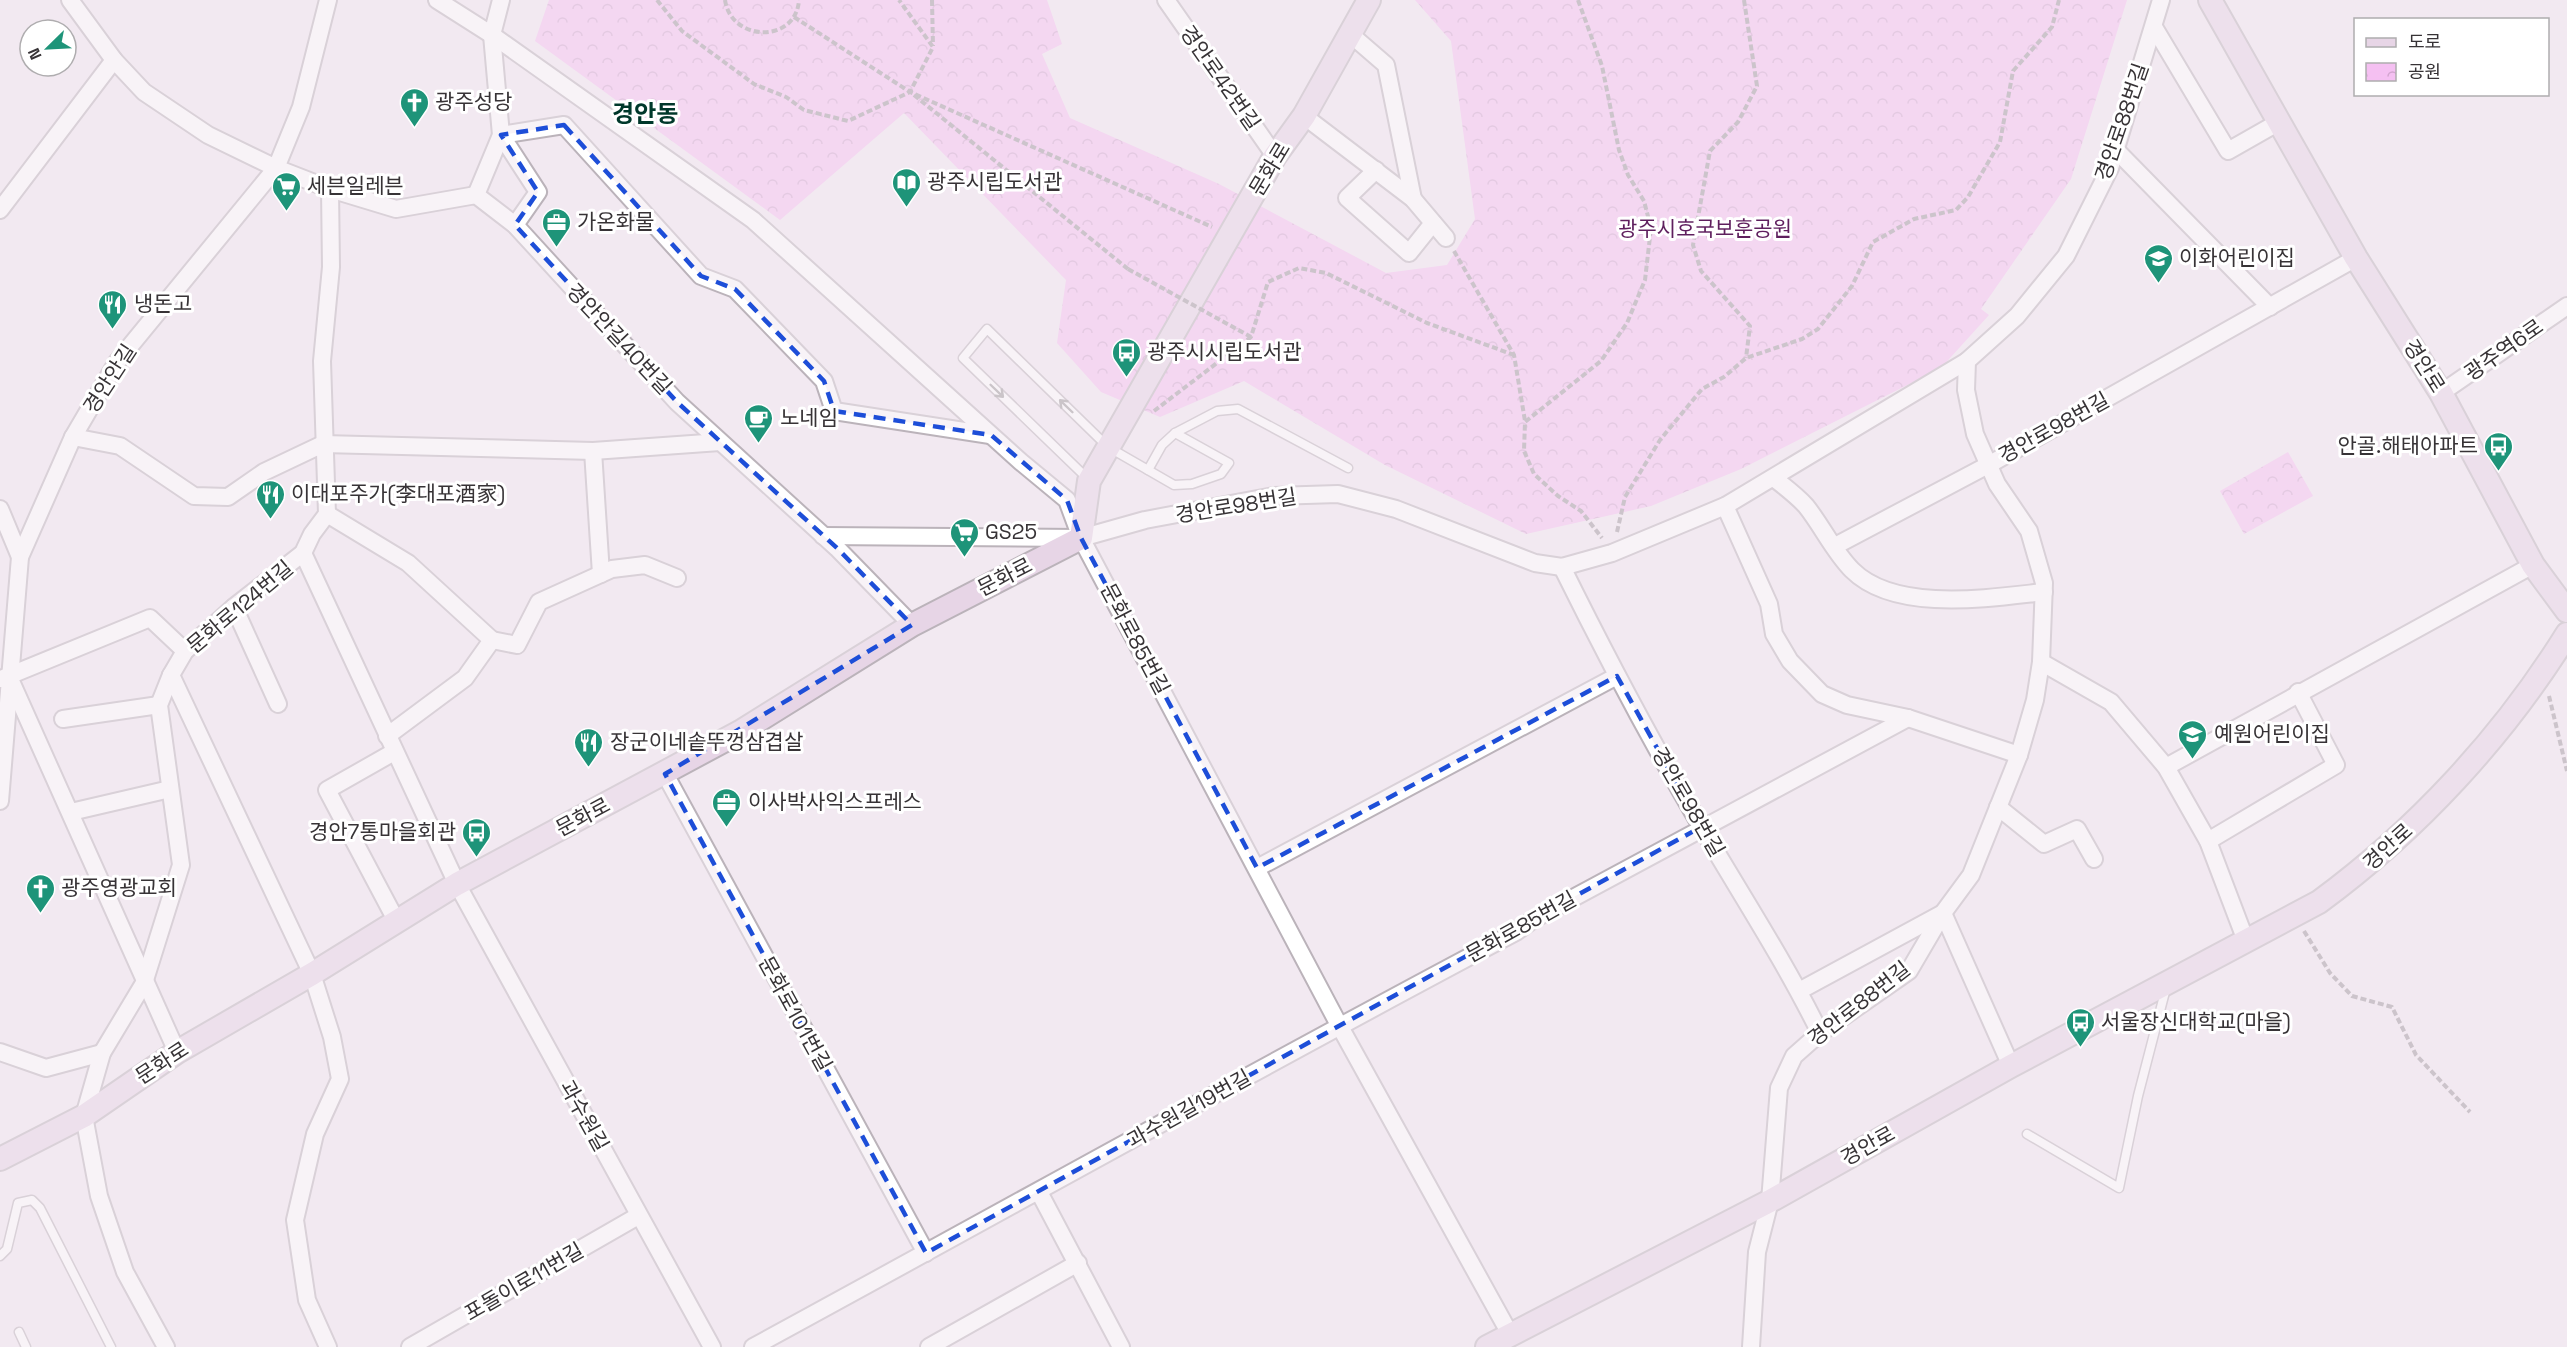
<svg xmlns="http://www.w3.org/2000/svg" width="2567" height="1347" viewBox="0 0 2567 1347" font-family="'Space Grotesk','Noto Sans KR',sans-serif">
<defs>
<pattern id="park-crowns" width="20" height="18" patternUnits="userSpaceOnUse" patternTransform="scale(1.5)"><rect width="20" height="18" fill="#f5c0f2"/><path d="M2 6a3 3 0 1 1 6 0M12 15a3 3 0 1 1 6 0" fill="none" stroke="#d3a5d0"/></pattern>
</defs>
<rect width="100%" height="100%" fill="#f2e9f1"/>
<g fill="url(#park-crowns)">
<polygon points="549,0 1047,0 1062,44 1042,54 1070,118 1219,184 1386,273 1447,265 1475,219 1451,41 1415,0 2127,0 2071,179 1981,309 1989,315 1941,368 1741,469 1651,506 1526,534 1385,465 1244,381 1160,417 1101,392 1057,343 1066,280 904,113 780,220 535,41"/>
<polygon points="2288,452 2313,496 2244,534 2220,491"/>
</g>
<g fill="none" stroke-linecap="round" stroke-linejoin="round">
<defs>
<g id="lane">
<polyline points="1148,470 1162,445 1175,433 1217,411 1238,409 1348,468"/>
<polyline points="1089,480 963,358 987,329 1108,447 1148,470 1174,485 1192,484 1221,474 1229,463 1175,433"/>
<polyline points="2027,1134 2119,1188 2138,1096 2166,988"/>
<polyline points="0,1256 7,1249 18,1203 32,1200 40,1208 111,1347"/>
<polyline points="19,1332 26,1347"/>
</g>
<g id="street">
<polyline points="70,0 114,60 144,92 208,135 276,168 330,189 396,209 476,195 515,225 677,402 837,548 912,625"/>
<polyline points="437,0 492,35 753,220 1021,462 1067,500 1081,538 1339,1025 1510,1334"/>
<polyline points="501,0 492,35 501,135 538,192 515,225"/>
<polyline points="1166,0 1275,156"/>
<polyline points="2154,27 2228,151 2279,122"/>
<polyline points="1349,33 1386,65 1413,199"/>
<polyline points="1304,116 1413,199 1446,238"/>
<polyline points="2115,149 2270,307"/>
<polyline points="1376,170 1347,198 1409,253 1433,223"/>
<polyline points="476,195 501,135 564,125 701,276 735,289 824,381 834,411 990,435"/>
<polyline points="0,210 114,60"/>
<polyline points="2441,393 2567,306"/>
<polyline points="73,437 120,446 194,496 228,497 264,472 323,444 593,451 720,442"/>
<polyline points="593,451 601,574"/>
<path d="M 1775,479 C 1785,487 1797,496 1806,506 C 1822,526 1834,552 1852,570 C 1895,613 1989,598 2044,592"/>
<polyline points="1725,506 1769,604 1774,634 1790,661 1822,694 1847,705 1908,718 2019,755"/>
<polyline points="0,509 20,557"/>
<polyline points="327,514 408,563 492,640 465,678 387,736"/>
<polyline points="823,536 1081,538 1145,520 1274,496 1338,494 1396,509 1535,563 1562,567 1612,553 1725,506 1967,361"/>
<polyline points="1835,546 1990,464 2356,258"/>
<polyline points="303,553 457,884 712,1347"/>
<path d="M 1562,567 C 1606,656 1652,743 1702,828 C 1742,896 1785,962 1820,1033"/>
<polyline points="234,607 278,704"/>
<polyline points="492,640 517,645 539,602 612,569 645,565 677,578"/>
<polyline points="2041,662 2111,702 2166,767 2208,841 2246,941"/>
<polyline points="171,675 312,974 332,1037 340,1079 315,1134 295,1220 307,1300 328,1347"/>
<polyline points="1,679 150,618 185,651"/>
<polyline points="10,679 177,1052"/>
<polyline points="63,719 159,705"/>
<polyline points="394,752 327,790 397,922"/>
<polyline points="2166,767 2533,565"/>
<polyline points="665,774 926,1253"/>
<polyline points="0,801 20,557 73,437 117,362 276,168 301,107 328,0"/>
<polyline points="1998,807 2044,844 2077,829 2094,859"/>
<polyline points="71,812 170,789"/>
<polyline points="2208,841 2336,765 2298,692"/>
<polyline points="1257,868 1617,676"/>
<polyline points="1799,991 1943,913 2011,1066"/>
<polyline points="0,1052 46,1068 102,1053"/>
<polyline points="1039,1192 1121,1347"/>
<polyline points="166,1347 125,1272 99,1196 84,1116 102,1053 144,983 181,865 159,705 171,675 185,651 234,607 303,553 312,534 327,514 322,361 331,267 330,189"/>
<polyline points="410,1347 638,1216"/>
<path d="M 753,1347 C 1007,1209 1260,1067 1516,932 L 1534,919 L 1908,718"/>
<polyline points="929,1347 1078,1263"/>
<polyline points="1751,1347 1757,1252 1770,1201 1779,1088 1794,1056 1820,1033 1909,971 1943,913 1971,875 2019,755 2035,700 2041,662 2044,583 2029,531 1997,484 1975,434 1966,390 1967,361 2017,316 2066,256 2110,168 2161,0"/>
</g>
<g id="secondary">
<polyline points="2210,0 2356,258 2441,393 2533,565 2567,611"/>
<polyline points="0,1159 84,1116 177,1052 312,974 457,884 740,732 912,625 1081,538 1089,481 1275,156 1304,116 1369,0"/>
<path d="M 1487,1347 L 1770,1201 L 2011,1066 L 2319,902 C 2417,830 2503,737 2567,634"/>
</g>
</defs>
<use href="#lane" stroke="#bbb3ba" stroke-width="11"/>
<use href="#street" stroke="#bbb3ba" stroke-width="20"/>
<use href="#secondary" stroke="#bbb3ba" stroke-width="26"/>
<g stroke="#9e979d" stroke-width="4" stroke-dasharray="6 3" stroke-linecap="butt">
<polyline points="657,0 682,31 754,84 786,97 804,110 848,121 910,92 933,47 899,0"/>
<path d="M 725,0 C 731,42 796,44 799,0"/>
<polyline points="932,0 933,46"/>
<polyline points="1578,0 1602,66 1619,150 1628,175 1644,201 1651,228 1645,280 1627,323 1601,361 1525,422 1524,451 1534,474 1558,496 1581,511 1602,538"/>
<polyline points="1744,0 1757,86 1738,122 1710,151 1693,245 1701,271 1750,326 1746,358"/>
<polyline points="794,17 910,92 1212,227"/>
<polyline points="914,95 1128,269"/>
<polyline points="1454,251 1514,355 1525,421"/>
<polyline points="1154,411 1251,337 1268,282 1299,268 1326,273 1427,323 1514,355"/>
<polyline points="1617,532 1625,497 1660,440 1702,389 1724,377 1746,358 1802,339 1818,329 1852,286 1873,242 1914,219 1956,210 1968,197 2000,142 2013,71 2052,27 2059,0"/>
<polyline points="2549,696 2567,771"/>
<polyline points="2304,931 2330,973 2352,996 2392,1007 2416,1055 2470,1112"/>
</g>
<use href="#lane" stroke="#fff" stroke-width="8"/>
<use href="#street" stroke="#fff" stroke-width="16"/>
<use href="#secondary" stroke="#e7d5e6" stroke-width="22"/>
<polyline stroke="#9e979d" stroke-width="4" stroke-dasharray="6 3" stroke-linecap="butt" points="1128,269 1251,337"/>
</g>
<defs><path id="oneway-shaft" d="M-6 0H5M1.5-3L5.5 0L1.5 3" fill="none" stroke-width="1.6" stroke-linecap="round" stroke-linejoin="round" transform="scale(1.5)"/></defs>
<g stroke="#9b999a">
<use href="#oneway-shaft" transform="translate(997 391) rotate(44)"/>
<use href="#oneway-shaft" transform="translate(1066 406) rotate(-136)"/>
</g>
<path d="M0 0H2567V1347H0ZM 564,125 L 701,276 L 735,289 L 824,381 L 834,411 L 991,435 L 1067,500 L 1081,538 L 1257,868 L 1617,676 L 1701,827 L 926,1253 L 665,774 L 912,625 L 837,548 L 677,402 L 515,225 L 538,192 L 501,135 Z" fill="#f2e9f1" fill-opacity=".55" fill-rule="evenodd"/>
<path fill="none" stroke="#1d4ed8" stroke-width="4.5" stroke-dasharray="12 8" stroke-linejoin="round" d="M 564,125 L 701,276 L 735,289 L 824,381 L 834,411 L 991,435 L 1067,500 L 1081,538 L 1257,868 L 1617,676 L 1701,827 L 926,1253 L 665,774 L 912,625 L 837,548 L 677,402 L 515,225 L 538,192 L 501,135 Z"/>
<defs>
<symbol id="church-pin" viewBox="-11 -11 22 30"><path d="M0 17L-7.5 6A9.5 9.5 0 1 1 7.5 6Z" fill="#1e9479" stroke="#fff"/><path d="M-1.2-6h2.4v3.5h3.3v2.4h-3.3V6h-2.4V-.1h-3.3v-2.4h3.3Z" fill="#fff"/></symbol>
<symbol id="library-pin" viewBox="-11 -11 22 30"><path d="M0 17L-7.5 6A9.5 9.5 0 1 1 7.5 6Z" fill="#1e9479" stroke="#fff"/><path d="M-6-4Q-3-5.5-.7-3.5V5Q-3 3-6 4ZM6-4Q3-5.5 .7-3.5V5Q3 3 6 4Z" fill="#fff"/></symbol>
<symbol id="supermarket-pin" viewBox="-11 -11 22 30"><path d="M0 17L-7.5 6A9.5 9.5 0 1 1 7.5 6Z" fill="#1e9479" stroke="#fff"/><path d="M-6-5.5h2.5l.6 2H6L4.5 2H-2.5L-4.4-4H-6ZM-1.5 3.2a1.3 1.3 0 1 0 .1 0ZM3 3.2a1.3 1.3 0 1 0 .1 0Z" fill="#fff"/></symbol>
<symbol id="office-pin" viewBox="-11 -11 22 30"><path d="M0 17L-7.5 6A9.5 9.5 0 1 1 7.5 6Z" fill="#1e9479" stroke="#fff"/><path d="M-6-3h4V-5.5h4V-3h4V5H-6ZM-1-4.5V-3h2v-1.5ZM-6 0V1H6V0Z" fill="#fff"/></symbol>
<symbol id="school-pin" viewBox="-11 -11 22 30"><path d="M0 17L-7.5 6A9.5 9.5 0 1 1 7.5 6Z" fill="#1e9479" stroke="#fff"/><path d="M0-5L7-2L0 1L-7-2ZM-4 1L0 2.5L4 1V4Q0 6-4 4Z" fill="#fff"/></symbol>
<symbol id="restaurant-pin" viewBox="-11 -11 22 30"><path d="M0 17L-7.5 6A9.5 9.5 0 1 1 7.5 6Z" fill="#1e9479" stroke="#fff"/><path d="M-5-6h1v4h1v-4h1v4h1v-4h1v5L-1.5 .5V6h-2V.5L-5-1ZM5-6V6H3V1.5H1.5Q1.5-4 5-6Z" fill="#fff"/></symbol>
<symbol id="bus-pin" viewBox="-11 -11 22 30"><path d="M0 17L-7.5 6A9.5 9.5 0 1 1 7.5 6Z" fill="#1e9479" stroke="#fff"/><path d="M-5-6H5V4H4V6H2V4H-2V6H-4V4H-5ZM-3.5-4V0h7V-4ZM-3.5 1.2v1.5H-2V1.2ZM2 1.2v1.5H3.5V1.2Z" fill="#fff"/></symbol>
<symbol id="cafe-pin" viewBox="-11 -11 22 30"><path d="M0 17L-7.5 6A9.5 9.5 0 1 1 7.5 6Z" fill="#1e9479" stroke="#fff"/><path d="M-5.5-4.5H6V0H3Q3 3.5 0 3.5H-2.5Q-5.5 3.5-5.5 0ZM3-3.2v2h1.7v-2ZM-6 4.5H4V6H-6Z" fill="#fff"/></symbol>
</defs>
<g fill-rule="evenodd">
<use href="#church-pin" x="398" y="86" width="33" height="45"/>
<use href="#library-pin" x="890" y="166" width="33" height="45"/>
<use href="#supermarket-pin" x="270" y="170" width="33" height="45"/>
<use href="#office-pin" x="540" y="206" width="33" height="45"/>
<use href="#school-pin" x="2142" y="242" width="33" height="45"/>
<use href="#restaurant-pin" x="96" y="288" width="33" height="45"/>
<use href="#bus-pin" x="1110" y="336" width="33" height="45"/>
<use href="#cafe-pin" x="742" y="402" width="33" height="45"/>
<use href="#bus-pin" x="2482" y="430" width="33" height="45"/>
<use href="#restaurant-pin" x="254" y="478" width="33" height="45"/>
<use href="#supermarket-pin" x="948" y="516" width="33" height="45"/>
<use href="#school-pin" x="2176" y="718" width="33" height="45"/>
<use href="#restaurant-pin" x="572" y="726" width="33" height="45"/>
<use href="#office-pin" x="710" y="786" width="33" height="45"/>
<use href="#bus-pin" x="460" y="816" width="33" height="45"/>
<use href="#church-pin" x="24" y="872" width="33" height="45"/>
<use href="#bus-pin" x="2064" y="1006" width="33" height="45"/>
</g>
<g text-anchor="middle" stroke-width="6" stroke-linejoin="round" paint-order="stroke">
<g font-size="21" fill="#373336" stroke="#fff">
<text transform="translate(1220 78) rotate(55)" y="7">경안로42번길</text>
<text transform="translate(2122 122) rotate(-71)" y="7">경안로88번길</text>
<text transform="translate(1270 169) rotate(-59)" y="7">문화로</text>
<text transform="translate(619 339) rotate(47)" y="7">경안안길40번길</text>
<text transform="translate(2504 350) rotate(-35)" y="7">광주역6로</text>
<text transform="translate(2424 366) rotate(58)" y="7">경안로</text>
<text transform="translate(110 379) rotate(-57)" y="7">경안안길</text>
<text transform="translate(2054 428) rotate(-29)" y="7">경안로98번길</text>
<text transform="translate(1236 506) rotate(-9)" y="7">경안로98번길</text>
<text transform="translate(1005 577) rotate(-27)" y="7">문화로</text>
<text transform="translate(240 607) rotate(-40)" y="7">문화로124번길</text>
<text transform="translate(1135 639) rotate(62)" y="7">문화로85번길</text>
<text transform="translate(1688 802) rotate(60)" y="7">경안로98번길</text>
<text transform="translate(583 817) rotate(-28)" y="7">문화로</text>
<text transform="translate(2388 847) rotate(-42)" y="7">경안로</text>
<text transform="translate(1521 927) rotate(-29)" y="7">문화로85번길</text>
<text transform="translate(1859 1004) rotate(-38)" y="7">경안로88번길</text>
<text transform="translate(795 1014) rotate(61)" y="7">문화로101번길</text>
<text transform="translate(162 1063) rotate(-33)" y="7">문화로</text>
<text transform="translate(1189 1109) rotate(-29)" y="7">과수원길19번길</text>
<text transform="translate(584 1116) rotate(61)" y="7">과수원길</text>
<text transform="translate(1868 1146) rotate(-29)" y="7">경안로</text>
<text transform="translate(524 1282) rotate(-30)" y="7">포돌이로11번길</text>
</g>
<g font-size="21" fill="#373336" stroke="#fff" text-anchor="start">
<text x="435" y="109">광주성당</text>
<text x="927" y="189">광주시립도서관</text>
<text x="307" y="193">세븐일레븐</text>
<text x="577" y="229">가온화물</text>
<text x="2179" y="265">이화어린이집</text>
<text x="134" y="311">냉돈고</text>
<text x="1147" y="359">광주시시립도서관</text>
<text x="780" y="425">노네임</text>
<text x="2478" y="453" text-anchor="end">안골.해태아파트</text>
<text x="291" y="501">이대포주가(李대포酒家)</text>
<text x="985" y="539">GS25</text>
<text x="2214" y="741">예원어린이집</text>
<text x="610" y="749">장군이네솥뚜껑삼겹살</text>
<text x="748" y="809">이사박사익스프레스</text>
<text x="456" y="839" text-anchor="end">경안7통마을회관</text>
<text x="61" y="895">광주영광교회</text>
<text x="2101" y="1029">서울장신대학교(마을)</text>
</g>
<g font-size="21" fill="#5f1f5e" stroke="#fff">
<text x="1705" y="236">광주시호국보훈공원</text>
</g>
<g font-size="24" font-weight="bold" fill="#00382b" stroke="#fff">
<text x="645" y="122">경안동</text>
</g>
</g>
<rect x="2354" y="18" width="195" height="78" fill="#ffffff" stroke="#afadaf" stroke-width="1.5"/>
<rect x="2366" y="38" width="30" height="9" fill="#e7d5e6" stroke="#afadaf" stroke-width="1.5"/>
<text x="2408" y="48" font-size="18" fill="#373336">도로</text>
<rect x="2366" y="63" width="30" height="18" fill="url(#park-crowns)" stroke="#afadaf" stroke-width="1.5"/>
<text x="2408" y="78" font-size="18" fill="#373336">공원</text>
<g transform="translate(48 48) rotate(246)"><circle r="28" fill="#ffffff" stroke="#afadaf" stroke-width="1.5"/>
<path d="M0-4.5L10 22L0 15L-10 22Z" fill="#1e9479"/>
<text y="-9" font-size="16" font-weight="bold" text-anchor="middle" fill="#373336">N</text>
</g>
</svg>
